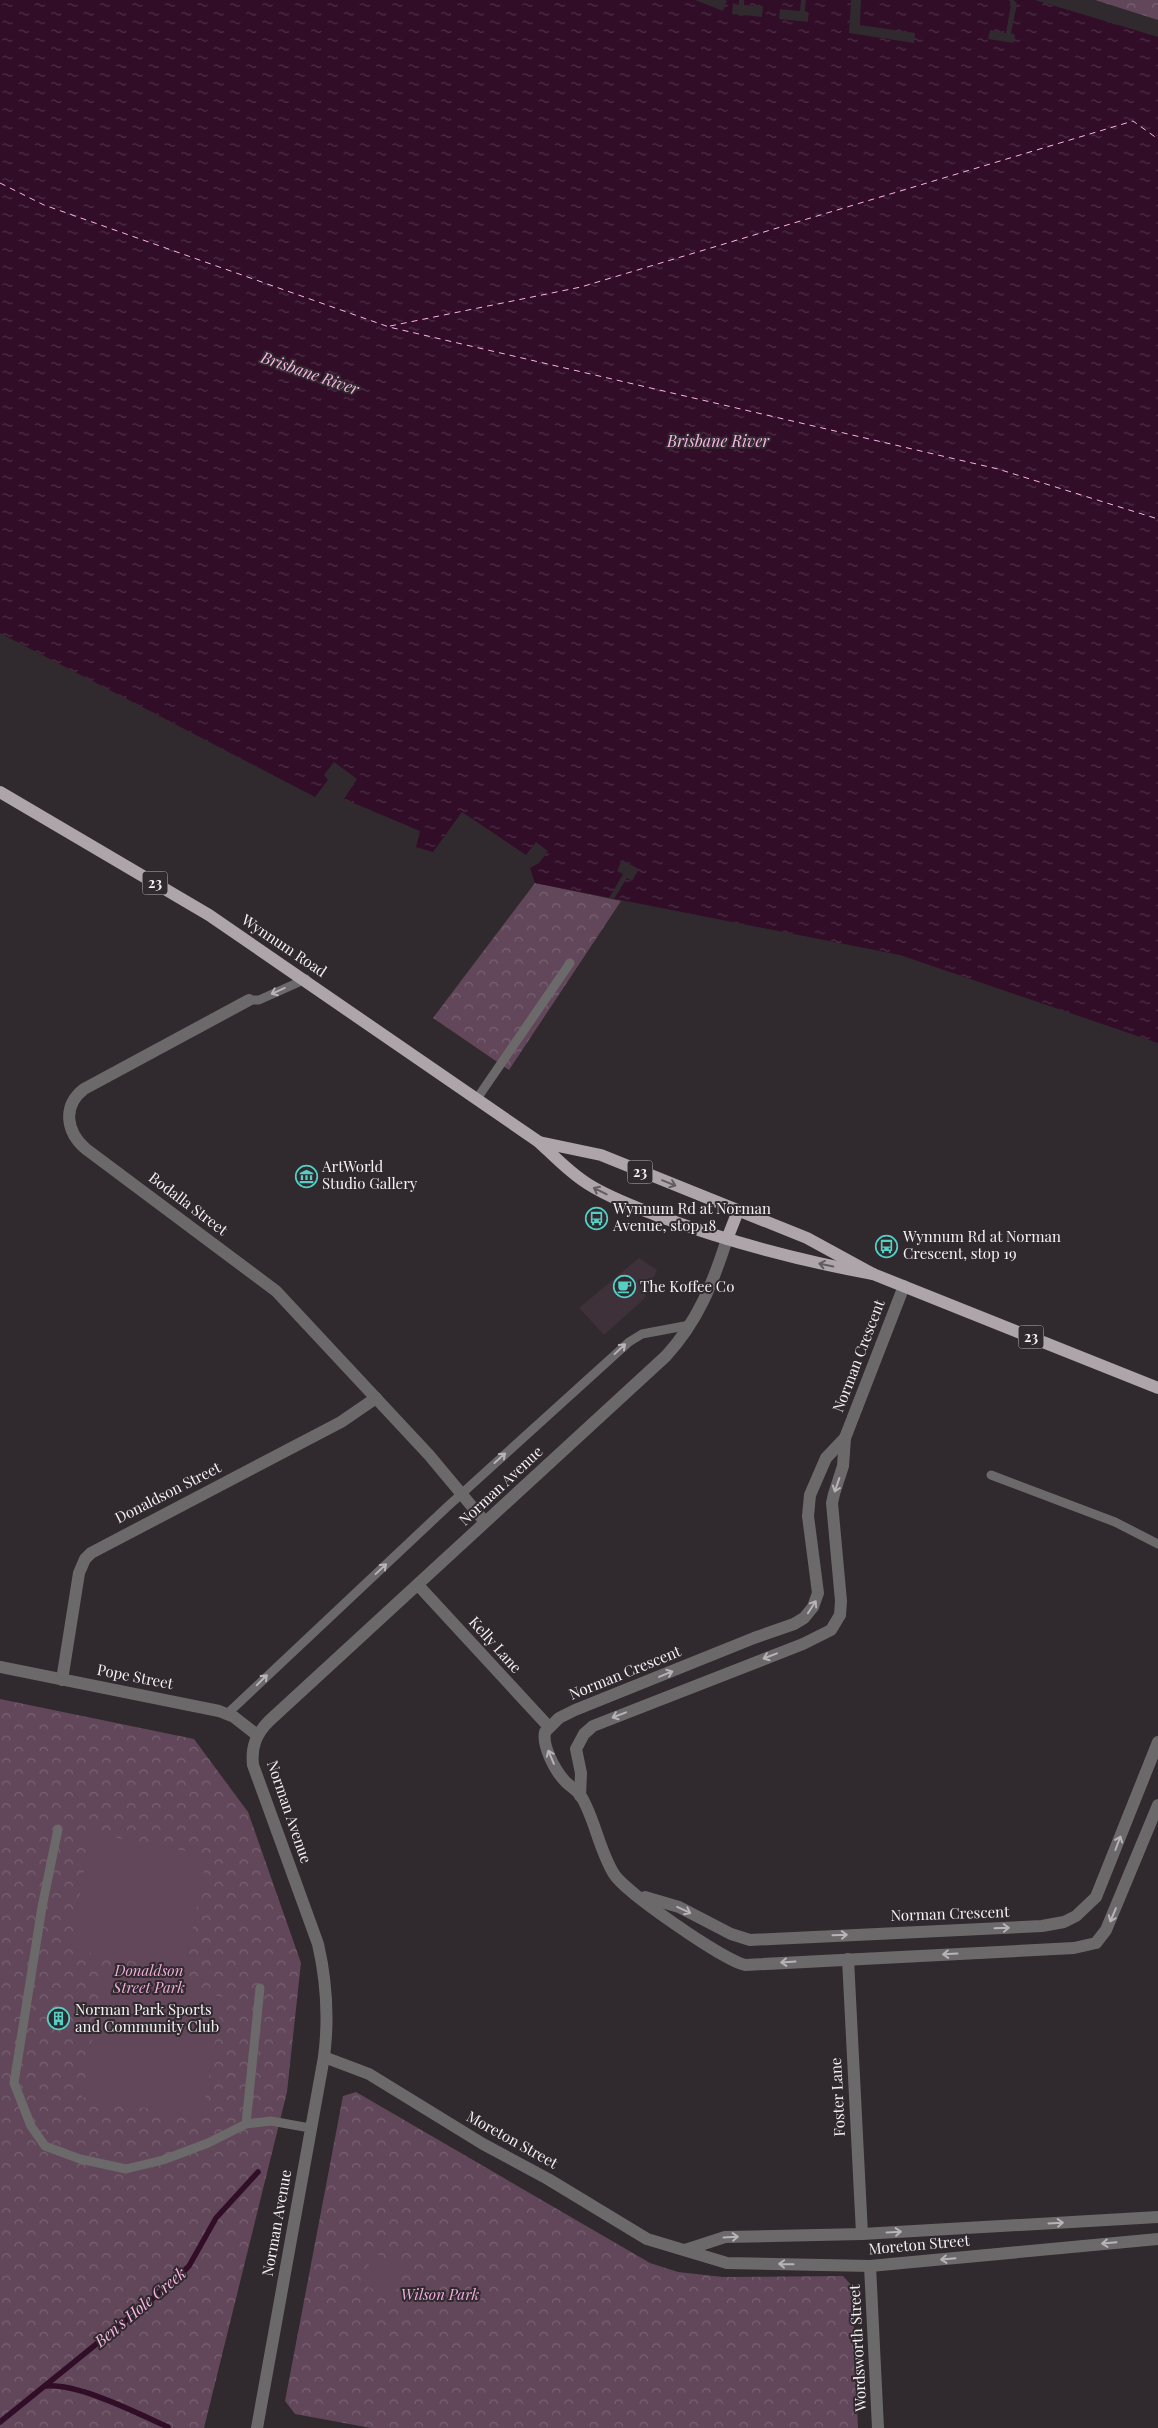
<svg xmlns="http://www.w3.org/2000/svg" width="1158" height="2428" viewBox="0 0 1158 2428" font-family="'Playfair Display',serif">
<defs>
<pattern id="park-crowns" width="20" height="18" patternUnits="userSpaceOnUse" patternTransform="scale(1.25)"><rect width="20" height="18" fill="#614759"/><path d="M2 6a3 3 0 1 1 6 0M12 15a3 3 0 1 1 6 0" fill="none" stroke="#786271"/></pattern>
<pattern id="water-ripples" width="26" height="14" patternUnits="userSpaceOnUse" patternTransform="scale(1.25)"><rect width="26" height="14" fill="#310d28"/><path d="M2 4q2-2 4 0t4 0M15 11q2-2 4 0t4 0" fill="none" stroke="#4f3148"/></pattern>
</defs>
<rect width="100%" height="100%" fill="#30292e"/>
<polygon fill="#3e313a" points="639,1258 657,1270 644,1299 604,1335 579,1308"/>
<g fill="url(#park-crowns)">
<polygon points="1095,0 1158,0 1158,20"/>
<polygon points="535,883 621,901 509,1070 433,1018"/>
<polygon points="0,1699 194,1739 248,1812 301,1963 287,2092 204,2428 0,2428"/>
<polygon points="356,2092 650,2263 678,2272 723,2277 843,2276 852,2286 858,2428 371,2428 295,2414 285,2401 343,2096"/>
</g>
<g fill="#614759">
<polygon points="91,1833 207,1855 185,1971 70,1949"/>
<polygon points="103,1975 223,1997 202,2118 82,2097"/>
<polygon points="374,2253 406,2268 393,2298 361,2284"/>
</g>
<polygon fill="url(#water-ripples)" points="0,0 1035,0 1158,37 1158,1043 900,955 535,883 530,868 539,863 548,851 536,842 526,855 462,812 433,852 416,847 420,831 344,799 357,779 334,762 324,775 328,780 315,797 0,633"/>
<g fill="#30292e">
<polygon points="695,0 725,0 727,1 723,11"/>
<polygon points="739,0 744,0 744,5 763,6 762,17 732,14 733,3 739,5"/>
<polygon points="801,0 806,0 805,11 808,12 808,22 779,19 780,9 800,11"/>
<polygon points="851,0 861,0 860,25 915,33 914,43 849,33"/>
<polygon points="1009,0 1014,0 1017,4 1011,33 1015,35 1014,43 988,39 990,30 1006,33 1011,4"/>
<polygon points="622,860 639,869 632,881 627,878 614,899 609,898 623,874 617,871"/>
</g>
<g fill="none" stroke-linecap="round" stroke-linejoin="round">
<g stroke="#310d28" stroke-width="5.5">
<path d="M 46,2386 C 78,2383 137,2413 168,2427"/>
<polyline points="0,2422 173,2282 189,2266 216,2218 258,2172"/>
</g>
<g stroke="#fab5e6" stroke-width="1" stroke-dasharray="6 5" stroke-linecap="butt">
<polyline points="0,183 44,205 389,327 998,469 1158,519"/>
<polyline points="390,326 581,287 1133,121 1158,139"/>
</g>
<g stroke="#6c696b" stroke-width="9">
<polyline points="249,1000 259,1000 306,979"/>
<polyline points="476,1100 570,963"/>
<polyline points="991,1475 1115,1522 1158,1544"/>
<polyline points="227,1714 447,1507 629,1342 642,1334 690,1325"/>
<polyline points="58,1829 42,1907 14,2083 31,2126 45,2146 80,2159 126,2169 163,2160 208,2143 246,2124 271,2121 310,2128"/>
<polyline points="246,2124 260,1988"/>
</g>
<g stroke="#6c696b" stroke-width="12">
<path d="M 249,1000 L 84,1089 C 62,1106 66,1132 86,1149 L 276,1291 L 429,1455 L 485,1522"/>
<path d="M 845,1438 L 826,1458 L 810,1495 L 808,1516 L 818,1593 L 813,1607 L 804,1618 L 794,1624 L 754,1638 L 575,1710 L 559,1718 L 545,1732 C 542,1746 555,1770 564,1780 C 569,1786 577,1790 581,1796 C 595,1819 599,1850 614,1874 C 625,1892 723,1960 745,1965 L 1074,1948 L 1096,1943 L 1106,1930 L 1158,1805"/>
<polyline points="418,1585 549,1727"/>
<polyline points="0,1667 219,1711 234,1717 257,1735"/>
<polyline points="62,1680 79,1573 85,1559 91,1553 341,1422 376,1398"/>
<polyline points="580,1796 581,1773 576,1749 584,1734 593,1726 803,1644 831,1630 840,1615 841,1601 832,1503 834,1494 843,1466 845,1438 904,1286"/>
<polyline points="645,1897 679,1907 731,1934 750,1940 1042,1926 1064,1922 1076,1916 1096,1897 1158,1742"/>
<polyline points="848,1959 862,2234"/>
<polyline points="324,2057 369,2074 483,2144 548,2179 647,2239 727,2263 870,2266 1158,2239"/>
<polyline points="685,2250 725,2237 862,2234 1158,2217"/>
<polyline points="870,2266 878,2428"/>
</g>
<path stroke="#6c696b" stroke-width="12" d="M 257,2428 L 324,2057 C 329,2018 327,1983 318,1944 L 253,1765 C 251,1747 256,1734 269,1721 L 666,1356 C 698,1321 713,1283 727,1239"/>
<g stroke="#ada5aa" stroke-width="12">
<path d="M 0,792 L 209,915 L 539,1142 C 555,1157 570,1173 588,1184 C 610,1198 636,1207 661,1217 C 730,1242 801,1261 873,1274"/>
<polyline points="539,1142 601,1155 807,1238 873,1274 1158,1388"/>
<polyline points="727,1239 738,1211"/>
</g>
</g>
<defs><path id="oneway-shaft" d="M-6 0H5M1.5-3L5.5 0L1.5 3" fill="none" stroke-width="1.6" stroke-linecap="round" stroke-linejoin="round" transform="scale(1.25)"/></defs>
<g stroke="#b7b3b6">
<use href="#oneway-shaft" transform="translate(278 991) rotate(156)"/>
<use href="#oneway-shaft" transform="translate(620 1349) rotate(-43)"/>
<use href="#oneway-shaft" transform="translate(500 1458) rotate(-42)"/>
<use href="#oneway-shaft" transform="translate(837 1485) rotate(109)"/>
<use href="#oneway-shaft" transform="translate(381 1569) rotate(-43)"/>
<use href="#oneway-shaft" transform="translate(812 1607) rotate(-57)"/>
<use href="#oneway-shaft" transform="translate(770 1656) rotate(159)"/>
<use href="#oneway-shaft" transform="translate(666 1674) rotate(-22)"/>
<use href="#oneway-shaft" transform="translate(262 1680) rotate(-45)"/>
<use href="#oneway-shaft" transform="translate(619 1715) rotate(159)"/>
<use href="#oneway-shaft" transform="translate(551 1757) rotate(-113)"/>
<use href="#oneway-shaft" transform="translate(1118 1843) rotate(-69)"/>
<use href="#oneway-shaft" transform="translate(684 1910) rotate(25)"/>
<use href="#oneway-shaft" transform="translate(1113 1915) rotate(113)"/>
<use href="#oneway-shaft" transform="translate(1002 1928) rotate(-2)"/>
<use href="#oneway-shaft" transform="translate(840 1935) rotate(-2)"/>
<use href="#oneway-shaft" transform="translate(950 1954) rotate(177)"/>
<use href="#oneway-shaft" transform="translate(788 1962) rotate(176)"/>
<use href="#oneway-shaft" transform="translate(1056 2223) rotate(-3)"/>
<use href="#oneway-shaft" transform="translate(894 2232) rotate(-3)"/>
<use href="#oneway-shaft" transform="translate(731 2237) rotate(-3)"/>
<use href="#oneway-shaft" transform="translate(1109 2243) rotate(175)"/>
<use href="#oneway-shaft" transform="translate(948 2259) rotate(175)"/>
<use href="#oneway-shaft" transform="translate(786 2264) rotate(-179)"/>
</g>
<g stroke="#625b60">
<use href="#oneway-shaft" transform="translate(669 1183) rotate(22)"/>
<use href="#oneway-shaft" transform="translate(600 1191) rotate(-153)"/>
<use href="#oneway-shaft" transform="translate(826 1265) rotate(-168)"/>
</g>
<defs>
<symbol id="museum-ring" viewBox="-11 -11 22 22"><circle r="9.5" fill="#30292e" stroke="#56cec4" stroke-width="1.5"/><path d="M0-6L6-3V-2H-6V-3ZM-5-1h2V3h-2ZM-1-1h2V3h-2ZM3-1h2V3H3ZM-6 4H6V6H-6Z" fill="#56cec4"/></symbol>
<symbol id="bus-ring" viewBox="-11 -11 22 22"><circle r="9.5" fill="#30292e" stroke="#56cec4" stroke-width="1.5"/><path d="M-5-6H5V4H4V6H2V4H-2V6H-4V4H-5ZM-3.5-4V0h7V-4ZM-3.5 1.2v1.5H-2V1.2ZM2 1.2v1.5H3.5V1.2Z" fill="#56cec4"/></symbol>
<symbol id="cafe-ring" viewBox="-11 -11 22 22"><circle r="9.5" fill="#30292e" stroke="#56cec4" stroke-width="1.5"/><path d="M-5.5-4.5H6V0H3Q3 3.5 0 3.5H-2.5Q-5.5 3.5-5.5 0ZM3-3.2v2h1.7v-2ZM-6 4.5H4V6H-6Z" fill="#56cec4"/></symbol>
<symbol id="building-ring" viewBox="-11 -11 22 22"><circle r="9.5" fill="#30292e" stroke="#56cec4" stroke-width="1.5"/><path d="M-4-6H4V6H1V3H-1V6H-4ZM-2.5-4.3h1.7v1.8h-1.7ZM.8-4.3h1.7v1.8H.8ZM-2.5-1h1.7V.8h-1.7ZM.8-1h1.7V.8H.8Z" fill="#56cec4"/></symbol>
</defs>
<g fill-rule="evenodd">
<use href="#museum-ring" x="294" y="1164" width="25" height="25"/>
<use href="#bus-ring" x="584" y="1206" width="25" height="25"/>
<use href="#bus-ring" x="874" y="1234" width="25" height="25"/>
<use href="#cafe-ring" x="612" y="1274" width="25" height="25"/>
<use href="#building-ring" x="46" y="2006" width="25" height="25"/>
</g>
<g text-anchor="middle" stroke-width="4" stroke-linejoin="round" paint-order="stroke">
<g fill="#30292e" stroke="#b9b4b8" stroke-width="1">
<rect x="142.5" y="871.5" width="25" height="23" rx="4"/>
<rect x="627.5" y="1160.5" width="25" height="23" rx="4"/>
<rect x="1018.5" y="1325.5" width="25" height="23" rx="4"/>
</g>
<g font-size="14" font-weight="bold" fill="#f4f0f3">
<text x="155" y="888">23</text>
<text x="640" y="1177">23</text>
<text x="1031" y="1342">23</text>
</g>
<g font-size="15" fill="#f4f0f3" stroke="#30292e">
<text transform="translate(284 946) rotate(34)" y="5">Wynnum Road</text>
<text transform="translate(188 1204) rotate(37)" y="5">Bodalla Street</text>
<text transform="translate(859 1356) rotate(-69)" y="5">Norman Crescent</text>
<text transform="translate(501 1486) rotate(-43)" y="5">Norman Avenue</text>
<text transform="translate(168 1493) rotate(-27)" y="5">Donaldson Street</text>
<text transform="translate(495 1645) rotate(48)" y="5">Kelly Lane</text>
<text transform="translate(625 1673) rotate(-22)" y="5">Norman Crescent</text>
<text transform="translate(135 1677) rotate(11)" y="5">Pope Street</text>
<text transform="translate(289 1812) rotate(71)" y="5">Norman Avenue</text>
<text transform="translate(950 1914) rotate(-2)" y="5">Norman Crescent</text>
<text transform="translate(838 2097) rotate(-93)" y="5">Foster Lane</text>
<text transform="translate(512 2140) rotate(29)" y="5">Moreton Street</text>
<text transform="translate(277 2223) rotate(-80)" y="5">Norman Avenue</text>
<text transform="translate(919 2245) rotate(-5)" y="5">Moreton Street</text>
<text transform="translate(858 2348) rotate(-93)" y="5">Wordsworth Street</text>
</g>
<g font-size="15" fill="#f4f0f3" stroke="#30292e" text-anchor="start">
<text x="322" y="1172">ArtWorld<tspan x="322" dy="17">Studio Gallery</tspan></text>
<text x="613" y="1214">Wynnum Rd at Norman<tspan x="613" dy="17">Avenue, stop 18</tspan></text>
<text x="903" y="1242">Wynnum Rd at Norman<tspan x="903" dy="17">Crescent, stop 19</tspan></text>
<text x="640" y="1292">The Koffee Co</text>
<text x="75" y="2015">Norman Park Sports<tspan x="75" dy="17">and Community Club</tspan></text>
</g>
<g font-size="15" font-style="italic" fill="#f0acdc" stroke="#30292e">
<text x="149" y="1976">Donaldson<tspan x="149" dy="17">Street Park</tspan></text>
<text x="440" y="2300">Wilson Park</text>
</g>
<g font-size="16" font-style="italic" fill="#fab5e6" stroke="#30292e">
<text transform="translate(310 373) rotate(19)" y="6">Brisbane River</text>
<text x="718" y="447">Brisbane River</text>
<text transform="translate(140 2307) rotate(-40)" y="6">Ben's Hole Creek</text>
</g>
</g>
</svg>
